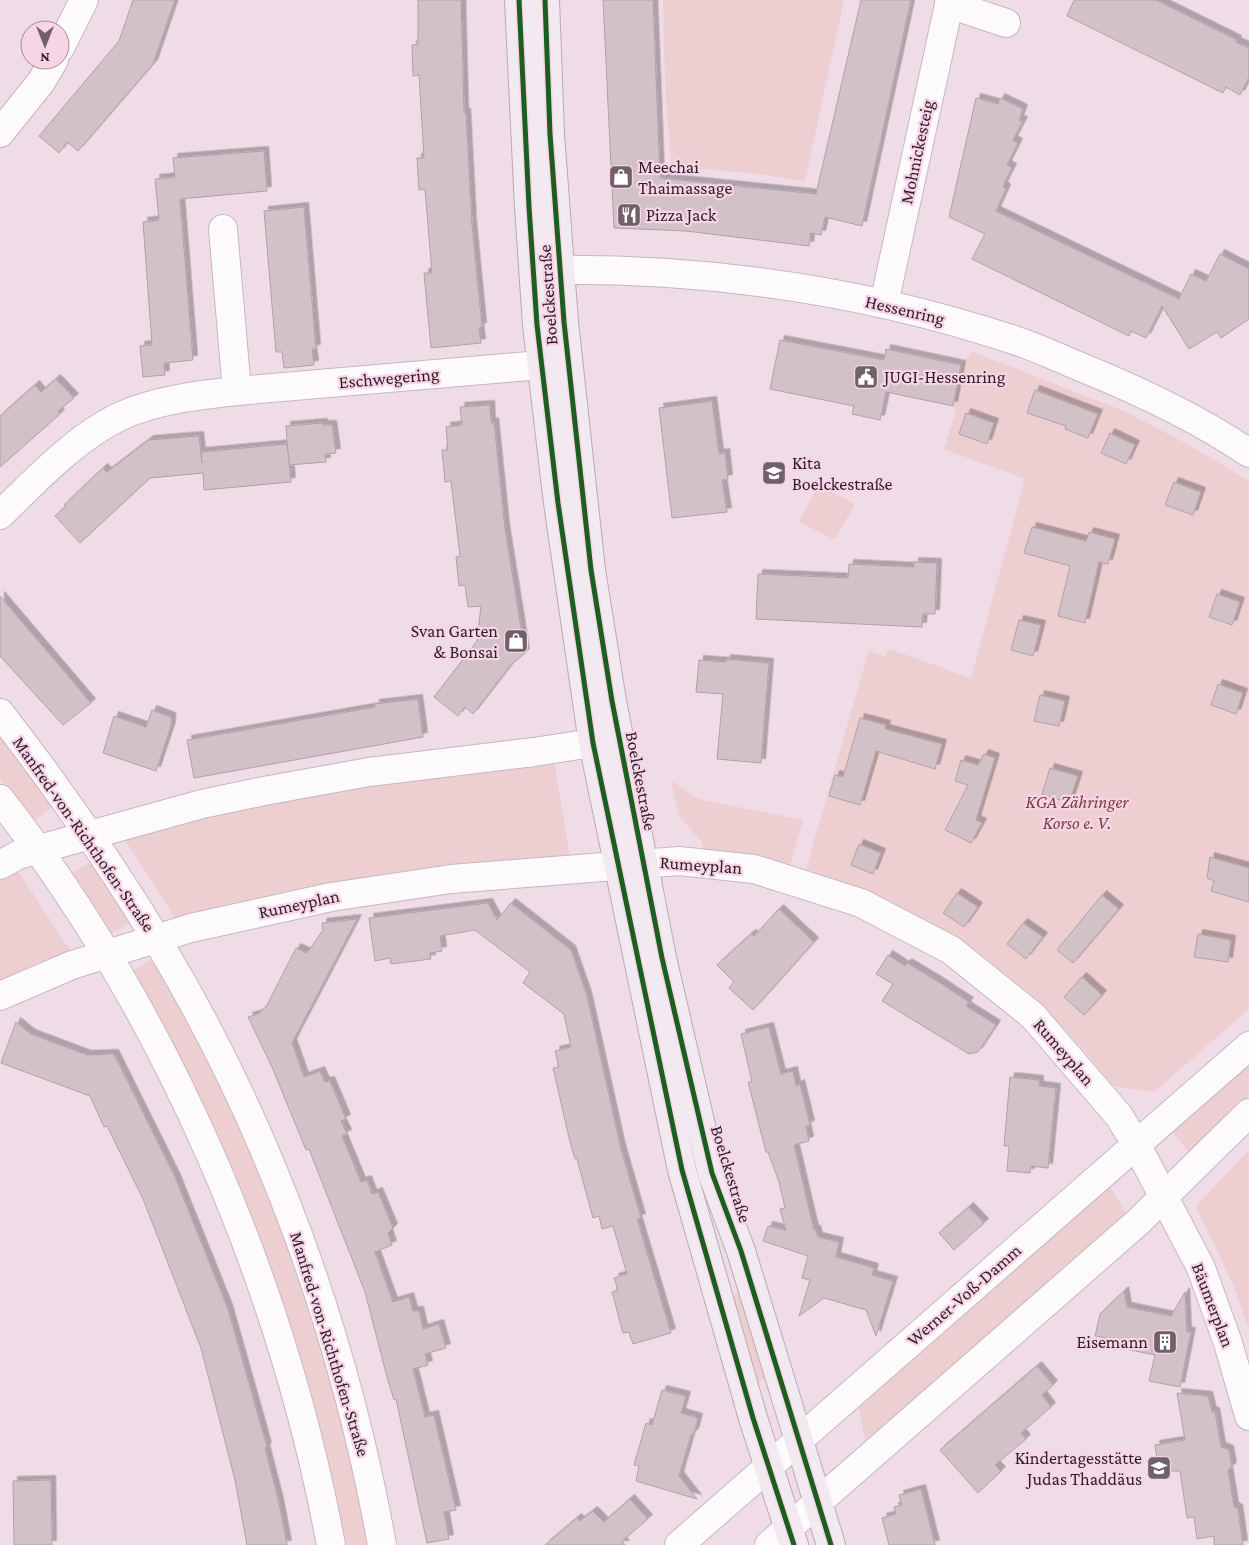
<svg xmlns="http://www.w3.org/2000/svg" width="1249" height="1545" viewBox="0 0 1249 1545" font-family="'Crimson Pro',serif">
<defs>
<filter id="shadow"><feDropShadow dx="4.5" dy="-4.5" stdDeviation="0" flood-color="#0004"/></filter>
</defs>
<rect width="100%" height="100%" fill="#efdce6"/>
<g fill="#edced1">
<polygon points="663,0 844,0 805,181 750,173 671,166 665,80"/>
<path d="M 973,352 L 1124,411 L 1191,446 L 1249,481 L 1249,1009 L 1154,1092 L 1113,1086 C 1026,974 940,915 806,869 L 869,650 L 885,657 L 889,649 L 971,678 L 1025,479 L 944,449 L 956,411 L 953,406 L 961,365 Z"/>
<polygon points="819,485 855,504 836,537 833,539 799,522"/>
<polygon points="0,734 55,805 32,822 0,780"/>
<polygon points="554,761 570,858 179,924 122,835 296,794"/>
<polygon points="671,781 698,799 803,820 790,867 703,851 702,842 679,816"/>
<polygon points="94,860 132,922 107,936 69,875"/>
<polygon points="16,868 73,955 0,985 0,875"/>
<polygon points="155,958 202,1044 253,1152 312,1309 342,1411 371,1545 341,1545 330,1488 130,972"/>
<polygon points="1249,1062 1249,1095 1191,1155 1171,1130"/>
<polygon points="1248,1151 1249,1152 1249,1330 1235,1289 1196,1206"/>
<polygon points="1109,1184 1127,1216 866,1444 858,1404"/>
<polygon points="739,1293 765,1380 755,1383 728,1296"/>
</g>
<g fill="#d2c2c8" stroke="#b1a1a7" filter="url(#shadow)">
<polygon points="133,0 175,0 153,64 78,151 67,142 59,153 39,136 119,41"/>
<polygon points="418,0 461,0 464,113 466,113 472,225 482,327 479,328 481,343 431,348 424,273 432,273 425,189 419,190 417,158 424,158 419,75 413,76 412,45 418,44"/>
<polygon points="603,0 653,0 660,178 816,194 861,0 911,0 862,226 825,217 821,235 811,233 809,246 686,231 614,228"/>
<polygon points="1074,0 1156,0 1237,40 1236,42 1249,48 1249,77 1240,95 1226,87 1223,93 1067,16"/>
<polygon points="976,98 998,104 1000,98 1023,109 1019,120 1023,121 1013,140 1018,143 1007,165 1012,168 1003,186 1006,189 996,211 1179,299 1191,274 1206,281 1220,254 1249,269 1249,319 1221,338 1217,332 1189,349 1162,306 1146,338 1131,331 1129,336 972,259 985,234 949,217"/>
<polygon points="264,151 267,191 180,199 193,360 164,363 165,375 143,377 140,346 152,345 143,222 159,220 155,179 175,177 173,158"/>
<polygon points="304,207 316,349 312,349 314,365 284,368 282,352 276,352 264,211"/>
<polygon points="780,340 884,360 886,349 961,365 953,406 886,392 880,420 852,414 854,406 770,389"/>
<polygon points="56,379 74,398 58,411 60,414 0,467 0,416 35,385 41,392"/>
<polygon points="1035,390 1098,414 1088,438 1065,429 1066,426 1027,413"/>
<polygon points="712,401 719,454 725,453 728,479 722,480 727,512 672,518 659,408"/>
<polygon points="490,405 491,423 494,422 505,529 525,653 510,666 473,714 465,707 458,716 434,697 477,641 481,606 468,607 465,585 459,586 456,557 460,556 451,481 445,482 442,450 448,450 446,427 462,425 460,407"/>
<polygon points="966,413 994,423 987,444 959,434"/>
<polygon points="323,423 323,425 332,425 336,453 325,454 326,462 289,465 286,426"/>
<polygon points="1110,433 1135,445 1126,464 1101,453"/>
<polygon points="199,436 202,463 201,452 287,444 291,482 204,490 203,473 150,478 80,543 55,516 66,506 64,505 103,468 107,472 149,440"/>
<polygon points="1174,482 1201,492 1193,515 1165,505"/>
<polygon points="1032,527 1086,541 1089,532 1115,539 1108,564 1099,562 1085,623 1058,616 1070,566 1024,553"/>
<polygon points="914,562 937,563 935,614 923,614 922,627 756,619 758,574 848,578 849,564 914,567"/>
<polygon points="1217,594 1240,602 1232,625 1209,617"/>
<polygon points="0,596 91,703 63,725 0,656"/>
<polygon points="1019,620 1041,625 1033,656 1011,650"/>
<polygon points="726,659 769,663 761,763 717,759 723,694 696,692 699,660 726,662"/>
<polygon points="1218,684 1243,693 1236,714 1211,705"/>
<polygon points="1040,695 1065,701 1059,726 1034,721"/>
<polygon points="418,699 423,737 194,778 187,740 375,707 375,704"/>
<polygon points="152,710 171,717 171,726 156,771 103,753 114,716 146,727"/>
<polygon points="860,718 886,725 885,729 942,744 935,769 876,751 860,805 829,796 835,775 843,777"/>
<polygon points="984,754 995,758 976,820 982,823 971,843 945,830 968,785 955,781 961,760 978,765"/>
<polygon points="1050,768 1078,776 1069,803 1042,794"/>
<polygon points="859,844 881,853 873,874 851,865"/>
<polygon points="1210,857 1249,868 1249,902 1211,891 1214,881 1207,878"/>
<polygon points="957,893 978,907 964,927 943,913"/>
<polygon points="1102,895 1119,909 1073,963 1057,950"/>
<polygon points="488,903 497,920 511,903 571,950 587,996 621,1149 641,1218 637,1219 671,1333 633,1344 629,1332 623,1333 612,1292 618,1290 614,1278 627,1274 613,1226 602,1229 599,1216 593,1218 577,1159 575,1159 570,1142 553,1068 559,1067 555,1051 571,1047 564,1014 523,983 530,972 475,930 440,936 442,951 430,953 431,959 391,964 390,958 375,961 369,918"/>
<polygon points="779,909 814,942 753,1010 729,988 734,982 717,965 751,934 754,936"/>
<polygon points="357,919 292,1043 304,1077 320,1071 325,1082 330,1081 346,1119 341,1121 347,1134 342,1136 361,1182 367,1180 372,1194 378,1192 393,1228 388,1233 392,1245 375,1252 393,1302 409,1297 413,1311 419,1311 423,1329 439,1324 446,1348 425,1354 428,1365 413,1369 425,1417 434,1415 456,1510 444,1512 449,1539 427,1543 396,1399 394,1400 387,1377 365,1292 309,1149 306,1150 272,1067 248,1017 258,1014 266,1007 296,948 307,953 323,930 322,923"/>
<polygon points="1023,923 1043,937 1026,959 1007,944"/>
<polygon points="1198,934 1231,940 1228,962 1194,957"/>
<polygon points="888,955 905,966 907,963 937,981 969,1002 966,1006 996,1025 978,1052 969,1054 882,1001 893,984 876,974"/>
<polygon points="1082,977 1102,995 1084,1015 1064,997"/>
<polygon points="16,1022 31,1034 87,1055 114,1054 175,1177 228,1309 267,1447 265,1448 279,1503 287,1545 247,1545 235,1480 201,1348 143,1199 107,1126 104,1127 90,1096 1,1063"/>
<polygon points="769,1027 781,1074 793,1071 796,1086 800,1084 810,1125 806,1126 809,1141 794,1145 814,1230 816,1230 818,1237 839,1242 836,1257 874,1268 872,1275 893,1281 876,1336 866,1310 824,1298 799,1316 810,1280 802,1278 808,1256 763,1241 768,1226 786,1230 780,1209 785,1208 779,1182 768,1152 766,1152 748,1082 752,1082 741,1034"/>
<polygon points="1010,1077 1039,1080 1039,1086 1056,1088 1048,1168 1031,1166 1030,1173 1007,1171 1009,1146 1004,1146"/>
<polygon points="969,1207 984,1223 954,1250 939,1233"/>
<polygon points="1124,1291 1127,1307 1171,1316 1185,1292 1187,1332 1191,1332 1180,1387 1149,1381 1155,1355 1121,1348 1122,1341 1095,1336 1100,1314"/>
<polygon points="1037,1366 1053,1385 1042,1395 1051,1407 1021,1433 1026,1439 995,1465 1001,1471 978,1493 940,1450"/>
<polygon points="662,1390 686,1396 681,1413 698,1418 694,1433 691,1435 679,1476 697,1499 636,1481 639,1466 634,1465 646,1423 652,1425"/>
<polygon points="1177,1393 1208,1396 1212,1412 1215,1412 1221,1447 1229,1450 1232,1467 1228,1470 1234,1507 1238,1509 1243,1545 1214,1545 1214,1536 1197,1539 1194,1517 1187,1518 1180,1471 1159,1471 1155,1445 1185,1440"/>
<polygon points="51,1480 52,1545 14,1545 13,1481"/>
<polygon points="921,1489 935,1545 889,1545 882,1518 896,1514 894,1507 902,1505 899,1495"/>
<polygon points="630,1499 648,1519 622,1541 625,1545 545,1545 577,1518 580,1521 593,1511 604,1522"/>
</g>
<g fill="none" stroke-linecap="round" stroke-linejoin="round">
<defs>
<g id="minor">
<polyline points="949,4 1006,23"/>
<polyline points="60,48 84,0"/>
<polyline points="0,133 41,82 54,60"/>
<polyline points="223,229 237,391"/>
<path d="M 537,270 C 698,267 861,289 1014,340 C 1039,348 1063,360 1088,370 C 1144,393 1199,419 1249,453"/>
<polyline points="884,304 950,0"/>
<path d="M 0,515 C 35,481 76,437 121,416 C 156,400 199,395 237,391 L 541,365"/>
<path d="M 0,713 C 59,789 114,868 163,950 C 271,1131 345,1338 382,1545"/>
<path d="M 0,799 C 166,1011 282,1281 331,1545"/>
<polyline points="0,865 18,855 202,804 264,791 369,772 534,752 617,739"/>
<polyline points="0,996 72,965 191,928 331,897 451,879 679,861 754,869 861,903 951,950 1033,1016 1119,1116 1136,1144 1201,1268 1228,1343 1249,1416"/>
<polyline points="679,1545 1249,1046"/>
<polyline points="769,1545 1138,1222 1249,1113"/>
</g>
<g id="major">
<polyline points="519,0 529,207 537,325 558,503 593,743 682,1170 753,1418 794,1545"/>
<polyline points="545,0 550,134 564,322 591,570 612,701 662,958 712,1173 741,1251 831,1545"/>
</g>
</defs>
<use href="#minor" stroke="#c6b8c0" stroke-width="30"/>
<use href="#major" stroke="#baa9b6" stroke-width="30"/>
<use href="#minor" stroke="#fdfafb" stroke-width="28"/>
<use href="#major" stroke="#f2eaf0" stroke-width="28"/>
<defs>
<g id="cycleway">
<polyline points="519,0 529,207 537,325 558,503 593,743 682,1170 753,1418 794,1545"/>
<polyline points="545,0 550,134 564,322 591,570 612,701 662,958 712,1173 741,1251 831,1545"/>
</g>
</defs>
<use href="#cycleway" stroke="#f7d4e6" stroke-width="8"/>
<use href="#cycleway" stroke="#1b5e20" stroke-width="5"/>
</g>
<defs>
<symbol id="shop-square" viewBox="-11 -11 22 22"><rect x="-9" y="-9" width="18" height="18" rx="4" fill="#706069" stroke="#f7d4e6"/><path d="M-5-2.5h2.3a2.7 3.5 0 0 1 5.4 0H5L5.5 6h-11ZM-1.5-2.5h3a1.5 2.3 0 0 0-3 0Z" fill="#fff"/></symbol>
<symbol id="restaurant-square" viewBox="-11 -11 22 22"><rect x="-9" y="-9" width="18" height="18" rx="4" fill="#706069" stroke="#f7d4e6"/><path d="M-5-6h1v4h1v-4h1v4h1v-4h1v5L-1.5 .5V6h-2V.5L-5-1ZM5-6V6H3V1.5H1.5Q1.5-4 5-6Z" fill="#fff"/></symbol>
<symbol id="civic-square" viewBox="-11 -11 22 22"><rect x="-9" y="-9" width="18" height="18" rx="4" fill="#706069" stroke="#f7d4e6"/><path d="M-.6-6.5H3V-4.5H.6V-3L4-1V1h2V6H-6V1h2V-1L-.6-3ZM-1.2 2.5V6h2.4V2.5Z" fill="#fff"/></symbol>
<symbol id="school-square" viewBox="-11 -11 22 22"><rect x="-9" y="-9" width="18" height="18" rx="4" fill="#706069" stroke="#f7d4e6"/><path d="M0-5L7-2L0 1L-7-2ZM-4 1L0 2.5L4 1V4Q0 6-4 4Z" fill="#fff"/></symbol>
<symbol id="building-square" viewBox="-11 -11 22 22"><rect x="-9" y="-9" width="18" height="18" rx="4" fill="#706069" stroke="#f7d4e6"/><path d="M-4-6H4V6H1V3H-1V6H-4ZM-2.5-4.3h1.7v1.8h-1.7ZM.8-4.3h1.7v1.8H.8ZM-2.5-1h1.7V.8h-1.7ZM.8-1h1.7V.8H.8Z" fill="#fff"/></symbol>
</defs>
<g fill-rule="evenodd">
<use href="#shop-square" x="607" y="163" width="28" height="28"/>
<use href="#restaurant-square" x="615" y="201" width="28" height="28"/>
<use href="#civic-square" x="852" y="363" width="28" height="28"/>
<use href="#school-square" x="760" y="459" width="28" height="28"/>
<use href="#shop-square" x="502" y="627" width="28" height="28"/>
<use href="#building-square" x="1151" y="1328" width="28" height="28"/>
<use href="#school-square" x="1145" y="1454" width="28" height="28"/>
</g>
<g text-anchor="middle" stroke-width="4.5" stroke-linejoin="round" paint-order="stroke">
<g font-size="18" fill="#2b1e25" stroke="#f7d4e6">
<text transform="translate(917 152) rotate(-78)" y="6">Mohnickesteig</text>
<text transform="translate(548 295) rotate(-94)" y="6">Boelckestraße</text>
<text transform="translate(905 310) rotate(13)" y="6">Hessenring</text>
<text transform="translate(389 378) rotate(-5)" y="6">Eschwegering</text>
<text transform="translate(641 781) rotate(79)" y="6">Boelckestraße</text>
<text transform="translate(84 834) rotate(55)" y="6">Manfred-von-Richthofen-Straße</text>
<text transform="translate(701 865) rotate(4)" y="6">Rumeyplan</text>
<text transform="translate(299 904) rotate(-12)" y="6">Rumeyplan</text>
<text transform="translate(1064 1052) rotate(49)" y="6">Rumeyplan</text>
<text transform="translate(731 1174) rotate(73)" y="6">Boelckestraße</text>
<text transform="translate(964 1295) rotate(-41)" y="6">Werner-Voß-Damm</text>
<text transform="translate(1213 1305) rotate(69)" y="6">Bäumerplan</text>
<text transform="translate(330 1344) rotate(73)" y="6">Manfred-von-Richthofen-Straße</text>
</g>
<g font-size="18" fill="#2b1e25" stroke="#f7d4e6" text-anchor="start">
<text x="638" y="173">Meechai<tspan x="638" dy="21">Thaimassage</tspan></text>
<text x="646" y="221">Pizza Jack</text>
<text x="884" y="383">JUGI-Hessenring</text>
<text x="792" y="469">Kita<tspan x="792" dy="21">Boelckestraße</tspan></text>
<text x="498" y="637" text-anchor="end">Svan Garten<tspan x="498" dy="21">&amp; Bonsai</tspan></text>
<text x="1148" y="1348" text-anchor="end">Eisemann</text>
<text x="1142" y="1464" text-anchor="end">Kindertagesstätte<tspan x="1142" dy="21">Judas Thaddäus</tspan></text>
</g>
<g font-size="18" font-style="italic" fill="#7c3f3f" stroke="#f7d4e6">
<text x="1077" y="808">KGA Zähringer<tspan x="1077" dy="21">Korso e. V.</tspan></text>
</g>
</g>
<g transform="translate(45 45) rotate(180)"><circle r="24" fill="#f7d4e6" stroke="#a58b99"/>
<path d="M0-4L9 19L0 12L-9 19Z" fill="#706069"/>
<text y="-8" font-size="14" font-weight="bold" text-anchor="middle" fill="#2b1e25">N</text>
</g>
</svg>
